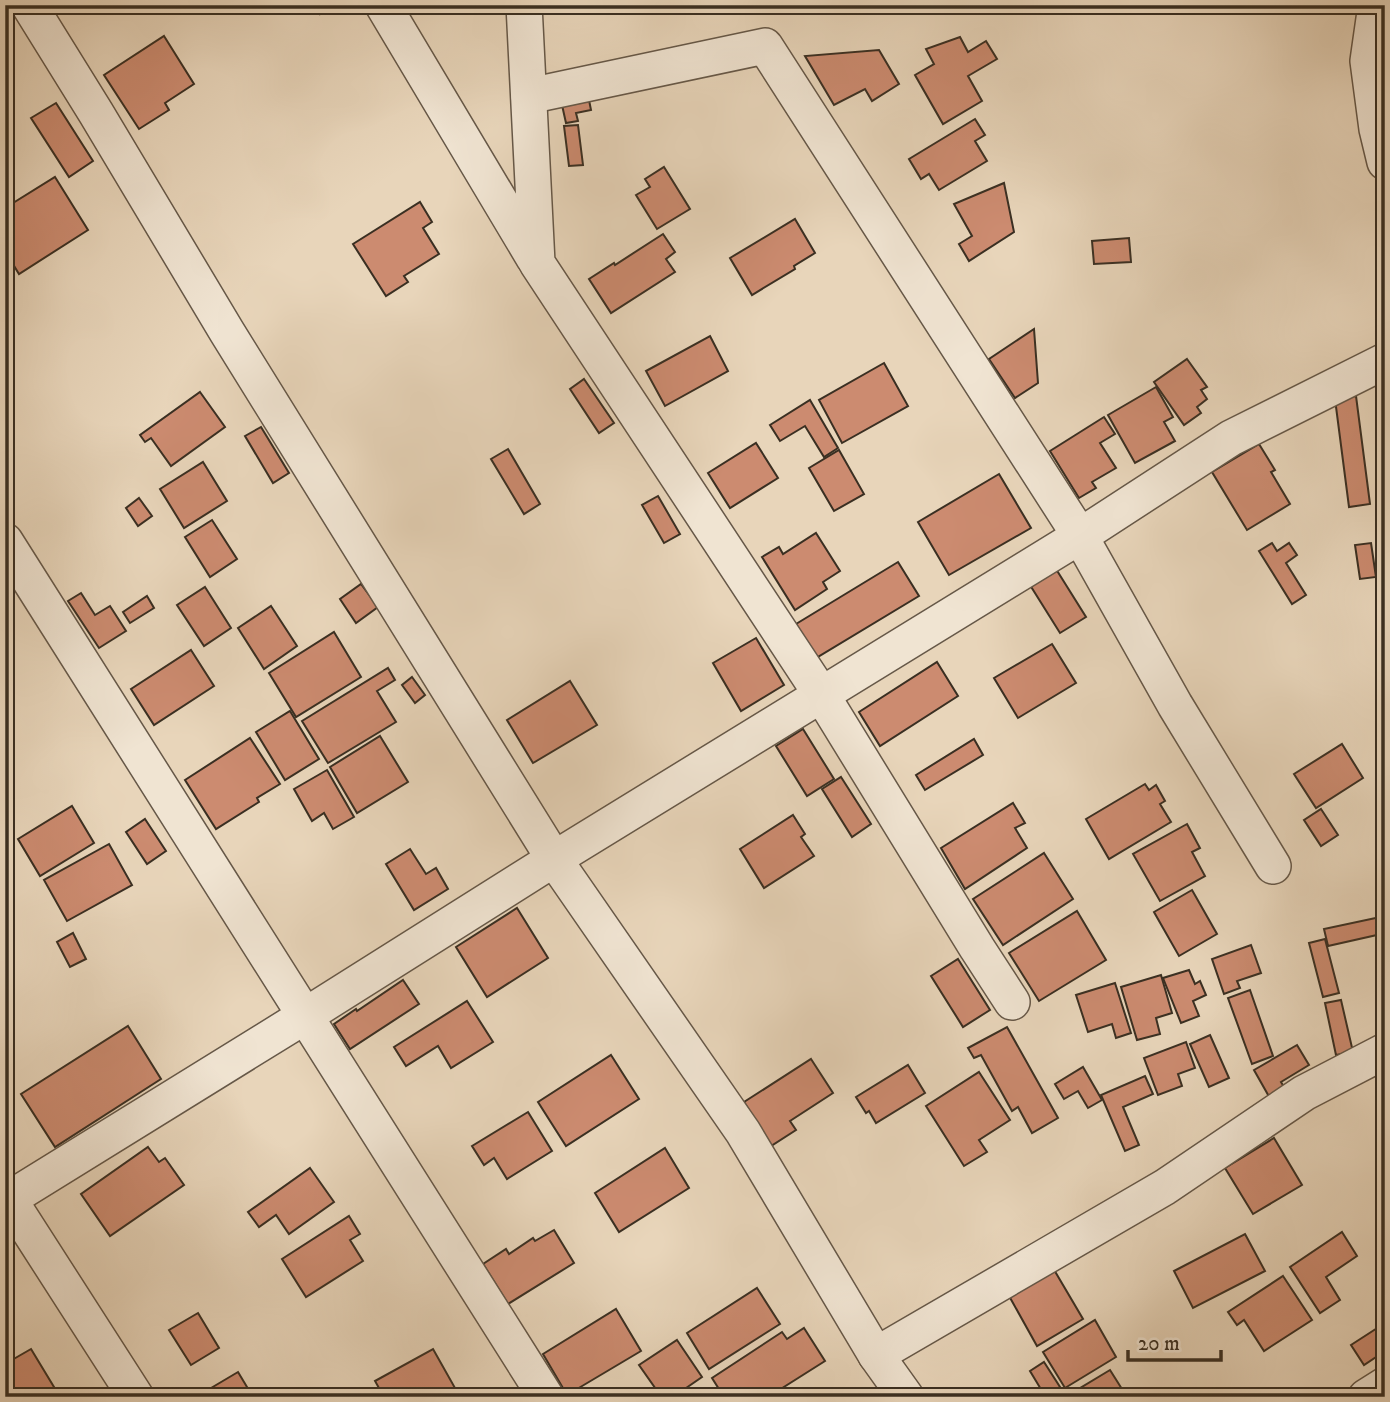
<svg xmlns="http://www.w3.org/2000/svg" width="1390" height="1402" viewBox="0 0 1390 1402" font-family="'IM FELL DW Pica',serif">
<rect width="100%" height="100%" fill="#e8d5ba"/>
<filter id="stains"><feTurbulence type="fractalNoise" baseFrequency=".00286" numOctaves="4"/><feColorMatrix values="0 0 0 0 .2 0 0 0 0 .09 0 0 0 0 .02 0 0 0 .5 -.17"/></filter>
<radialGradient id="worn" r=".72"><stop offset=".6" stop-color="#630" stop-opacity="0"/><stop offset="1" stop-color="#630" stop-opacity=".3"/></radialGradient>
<g fill="#cc8b70" stroke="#3a2f22" stroke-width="2">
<polygon points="315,5 334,5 320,14"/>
<polygon points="164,36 194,84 165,103 169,110 139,129 104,75"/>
<polygon points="960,37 968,52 986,41 997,59 968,76 982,101 943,124 915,75 934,64 926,49"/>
<polygon points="879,50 899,84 872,101 865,89 834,105 805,56"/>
<polygon points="587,90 591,110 576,113 578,121 566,123 560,96"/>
<polygon points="56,103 93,161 69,177 31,118"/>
<polygon points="975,119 985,135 975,141 987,161 939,190 929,174 921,179 909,159"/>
<polygon points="578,125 583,165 569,166 564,126"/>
<polygon points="664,167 690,209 657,229 636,195 650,187 645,179"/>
<polygon points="55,177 88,230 19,274 5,251 5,208"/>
<polygon points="1004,183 1014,232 969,261 959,244 972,236 954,204"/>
<polygon points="420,202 432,222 423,228 439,254 404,276 408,282 386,296 353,244"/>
<polygon points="795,219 815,253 794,266 795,269 752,295 730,258"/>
<polygon points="663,234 675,252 666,259 675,272 611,313 589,279 614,263 615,265"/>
<polygon points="1129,238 1131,262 1094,264 1092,241"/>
<polygon points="1034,329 1038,383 1015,398 989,359"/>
<polygon points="710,336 728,371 665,406 646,371"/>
<polygon points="1187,359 1207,387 1201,390 1207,399 1197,407 1201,413 1184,425 1154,382"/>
<polygon points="884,363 908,406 842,443 819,400"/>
<polygon points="584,379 614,423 599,433 570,389"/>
<polygon points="1156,387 1173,417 1164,422 1175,441 1135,463 1108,415"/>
<polygon points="200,392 225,427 171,466 151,438 145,442 140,435"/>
<polygon points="1356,396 1370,504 1349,507 1335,399"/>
<polygon points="810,400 838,448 824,457 805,426 780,441 770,425"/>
<polygon points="1104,417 1115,434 1100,443 1116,468 1092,482 1096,488 1079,498 1050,451"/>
<polygon points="261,427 289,473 273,483 245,436"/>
<polygon points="756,443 778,478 730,508 708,473"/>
<polygon points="1259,444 1275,470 1271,472 1290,504 1247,530 1212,472"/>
<polygon points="508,449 540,504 524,514 491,459"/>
<polygon points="839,450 864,494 834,511 809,468"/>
<polygon points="203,462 227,501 184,528 160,489"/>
<polygon points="999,474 1031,528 949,575 918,522"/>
<polygon points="658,496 680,534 664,543 642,505"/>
<polygon points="139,498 152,516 138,526 126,508"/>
<polygon points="212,520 237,559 210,577 185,537"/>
<polygon points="816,533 840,571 823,582 827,589 795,610 762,557 779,547 783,554"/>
<polygon points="1272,543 1277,551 1289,543 1297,555 1286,563 1306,595 1292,604 1259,551"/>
<polygon points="1371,543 1376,577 1360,579 1355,545"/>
<polygon points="898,562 919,596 816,658 796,624"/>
<polygon points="1056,569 1086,617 1060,633 1030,585"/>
<polygon points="361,584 378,607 356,623 340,599"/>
<polygon points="205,587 231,628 204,646 177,605"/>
<polygon points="81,593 95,615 110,606 126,631 99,648 68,601"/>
<polygon points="147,596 154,608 130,623 123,612"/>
<polygon points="271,606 297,646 264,669 238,628"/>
<polygon points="334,632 361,677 296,717 269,673"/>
<polygon points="756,638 784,685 741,711 713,663"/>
<polygon points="1052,644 1076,683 1018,718 994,678"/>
<polygon points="191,650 214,686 154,725 131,689"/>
<polygon points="937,662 958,696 880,746 859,712"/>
<polygon points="388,668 395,680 377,691 396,722 328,763 302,721"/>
<polygon points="412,677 425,695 415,703 402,685"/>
<polygon points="570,681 597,725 533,763 507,720"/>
<polygon points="290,711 319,759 285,780 256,732"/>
<polygon points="803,729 834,779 807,796 776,746"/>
<polygon points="380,736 408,782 357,813 330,767"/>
<polygon points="250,738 280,784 257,798 259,802 216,829 185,780"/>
<polygon points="974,739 983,755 925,790 916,775"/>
<polygon points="1342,744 1363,778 1316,808 1294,774"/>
<polygon points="327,770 354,817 333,829 324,813 312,821 294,789"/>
<polygon points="841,777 871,824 852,837 822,789"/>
<polygon points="1145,784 1149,790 1156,785 1165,801 1160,804 1171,822 1109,859 1086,819"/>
<polygon points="1013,803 1025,823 1015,828 1027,848 965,889 941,848"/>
<polygon points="72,806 94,843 40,876 18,839"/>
<polygon points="1321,809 1338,835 1321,846 1304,820"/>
<polygon points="793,815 805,834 801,837 814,856 764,888 740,849"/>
<polygon points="145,819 166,851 147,864 126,832"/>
<polygon points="1187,824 1200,848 1192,852 1205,876 1160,901 1133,854"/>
<polygon points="109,844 132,885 67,921 44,880"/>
<polygon points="410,849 426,874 436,868 448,889 414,910 386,864"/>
<polygon points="1044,853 1073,899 1003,945 973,899"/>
<polygon points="1192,890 1217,934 1179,956 1154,912"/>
<polygon points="517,908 548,958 487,997 456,947"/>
<polygon points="1077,911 1106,960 1039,1001 1009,953"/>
<polygon points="1385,916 1385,949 1381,950 1377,935 1328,946 1324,929"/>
<polygon points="73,933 86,959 70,967 57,942"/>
<polygon points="1325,939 1339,993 1323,997 1309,943"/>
<polygon points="1251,945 1261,973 1237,981 1240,988 1224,994 1212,959"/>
<polygon points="958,959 990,1010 963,1027 931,976"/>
<polygon points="1189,970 1195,984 1200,981 1206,995 1193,1001 1199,1016 1181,1023 1163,978"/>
<polygon points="1161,975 1172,1013 1156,1018 1160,1034 1137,1040 1121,987"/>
<polygon points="403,980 419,1004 350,1049 334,1024 356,1009 357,1011"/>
<polygon points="1115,983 1131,1033 1116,1038 1112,1024 1088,1032 1076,995"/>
<polygon points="1250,990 1273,1056 1252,1064 1228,998"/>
<polygon points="1341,1000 1353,1052 1336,1055 1325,1003"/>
<polygon points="467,1001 493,1042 451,1068 438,1046 406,1066 394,1047"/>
<polygon points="128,1026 161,1079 55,1147 21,1094"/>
<polygon points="1007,1027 1058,1118 1032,1133 1018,1107 1012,1111 981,1055 974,1058 968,1048"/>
<polygon points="1210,1035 1229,1078 1209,1087 1190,1044"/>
<polygon points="1186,1042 1195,1068 1178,1074 1182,1086 1158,1095 1144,1058"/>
<polygon points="1297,1045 1309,1065 1281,1082 1286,1090 1271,1100 1254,1070"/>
<polygon points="611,1055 639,1099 566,1146 538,1102"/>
<polygon points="811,1059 833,1093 790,1121 796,1130 771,1146 744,1102"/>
<polygon points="908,1065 925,1093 876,1123 869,1111 866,1113 856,1097"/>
<polygon points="1083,1067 1102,1100 1088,1108 1078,1091 1064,1099 1055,1084"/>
<polygon points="979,1072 1010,1120 979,1140 987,1152 964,1166 926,1106"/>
<polygon points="1145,1076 1153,1094 1123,1107 1139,1145 1125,1151 1101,1095"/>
<polygon points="528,1112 552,1151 507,1179 494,1158 484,1165 472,1146"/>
<polygon points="1274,1138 1302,1185 1253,1214 1225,1168"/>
<polygon points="148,1147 159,1162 165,1158 184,1185 110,1236 81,1194"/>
<polygon points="665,1148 689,1188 619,1232 595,1193"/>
<polygon points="310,1168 334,1202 289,1234 276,1215 259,1227 248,1212"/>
<polygon points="349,1216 360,1234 350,1240 363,1261 306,1297 282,1259"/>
<polygon points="554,1230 574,1263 508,1304 483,1264 506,1249 509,1254 533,1238 535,1241"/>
<polygon points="1342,1232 1357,1256 1326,1277 1340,1300 1320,1313 1290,1267"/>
<polygon points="1245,1234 1265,1271 1193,1308 1174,1271"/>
<polygon points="1053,1268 1083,1319 1037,1346 1008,1294"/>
<polygon points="1283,1276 1312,1320 1264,1351 1244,1320 1237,1325 1228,1312"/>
<polygon points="757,1288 780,1324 709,1369 687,1333"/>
<polygon points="616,1309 641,1351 567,1395 543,1354"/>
<polygon points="198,1313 219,1348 191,1365 169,1330"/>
<polygon points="1095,1320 1116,1357 1065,1388 1043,1352"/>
<polygon points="1385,1323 1385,1351 1364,1365 1351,1345"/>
<polygon points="804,1328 825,1361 768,1397 724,1397 712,1378 782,1332 787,1339"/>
<polygon points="677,1340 702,1377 673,1397 658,1397 660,1395 639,1365"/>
<polygon points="31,1349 57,1392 49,1397 5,1397 5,1364"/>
<polygon points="433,1349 455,1388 439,1397 384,1397 375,1381"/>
<polygon points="1044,1362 1060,1387 1045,1396 1030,1371"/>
<polygon points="1110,1370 1127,1397 1074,1397 1072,1393"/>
<polygon points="238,1372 253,1397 210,1397 206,1391"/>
<polygon points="1008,1389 1014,1397 996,1397"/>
</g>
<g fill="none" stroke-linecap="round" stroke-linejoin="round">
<defs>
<g id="minor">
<polyline points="29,5 96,113 227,332 554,859 743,1132 876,1355 906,1397"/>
<polyline points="383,5 534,258"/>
<polyline points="524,5 537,263 821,694 977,948 1012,1002"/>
<polyline points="1376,5 1368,61 1377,129 1385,162"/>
<polyline points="529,96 765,46 1080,536 1175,705 1273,866"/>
<polyline points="5,541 546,1397"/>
<polyline points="5,1193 136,1397"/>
<polyline points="9,1199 305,1016 554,859 1080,536 1231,438 1385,361"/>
<polyline points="876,1355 1165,1187 1304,1093 1385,1051"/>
<polyline points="1366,1397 1385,1385"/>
</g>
</defs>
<use href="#minor" stroke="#665848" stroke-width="38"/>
<use href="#minor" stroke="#f0e4d2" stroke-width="35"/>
</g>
<rect width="1390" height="1402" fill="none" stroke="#e8d5ba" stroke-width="28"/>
<rect x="7" y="7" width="1376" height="1388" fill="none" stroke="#3a2f22" stroke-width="3.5"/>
<rect x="14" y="14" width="1362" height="1374" fill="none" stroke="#3a2f22" stroke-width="2"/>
<path d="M1128 1350v10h93v-10" fill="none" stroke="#3a2f22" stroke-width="3.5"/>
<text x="1138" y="1350" font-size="21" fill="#3a2f22" stroke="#f0e4d2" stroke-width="5" paint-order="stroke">20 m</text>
<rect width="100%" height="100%" filter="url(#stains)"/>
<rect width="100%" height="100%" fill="url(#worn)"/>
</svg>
